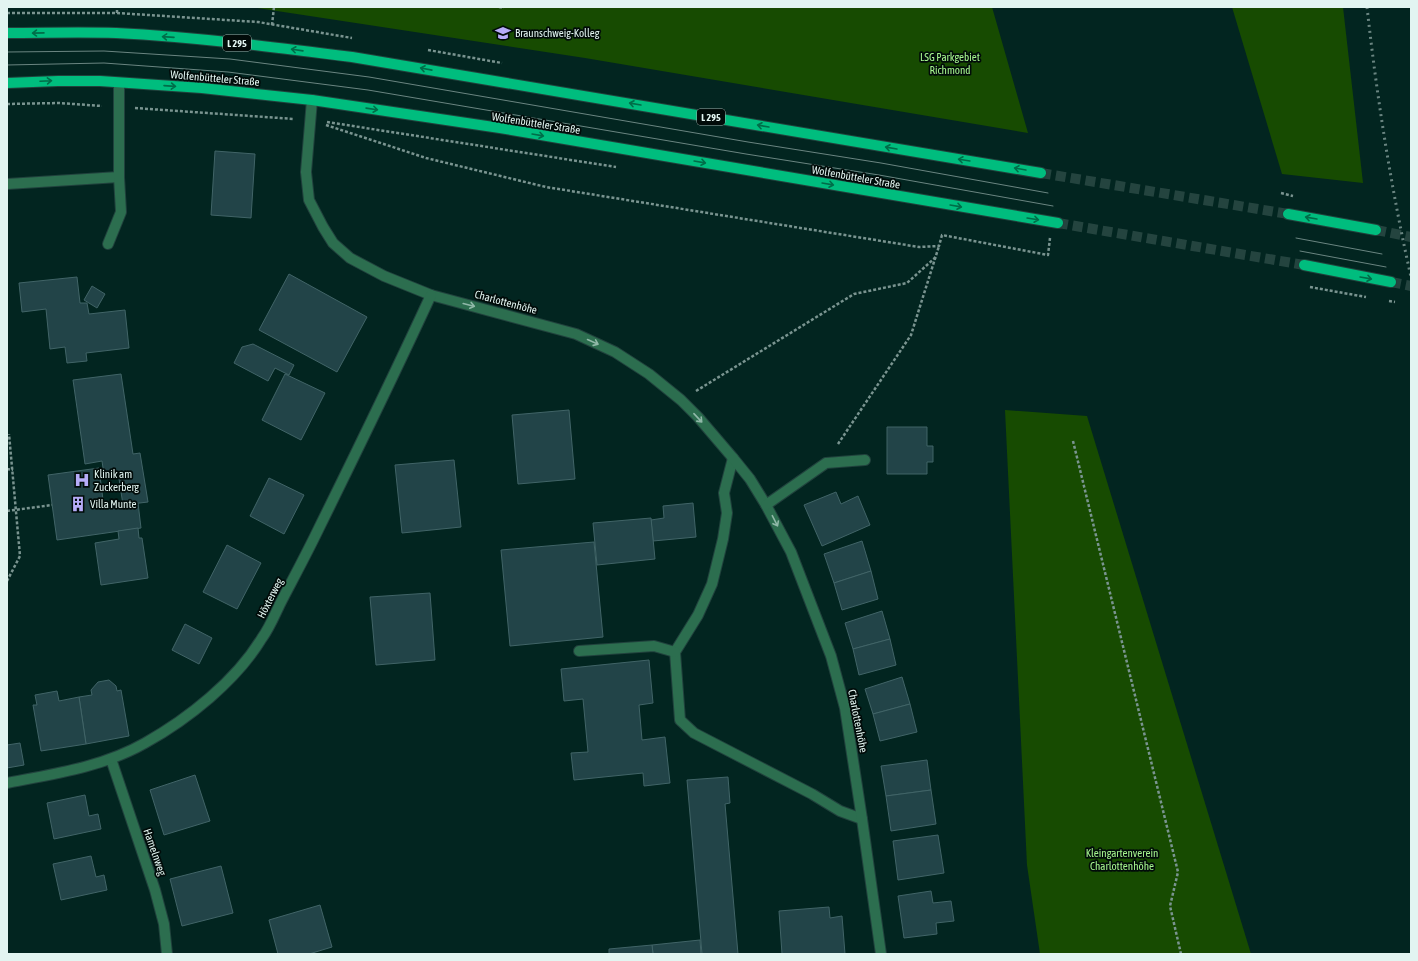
<svg xmlns="http://www.w3.org/2000/svg" width="1418" height="961" viewBox="0 0 1418 961" font-family="'Asap Condensed',sans-serif">
<rect width="100%" height="100%" fill="#022520"/>
<g fill="#174b01">
<polygon points="250,7 992,7 1028,133 585,58"/>
<polygon points="1232,7 1343,7 1363,183 1282,174"/>
<polygon points="1005,410 1087,416 1251,954 1040,954 1027,865"/>
</g>
<g fill="#224448" stroke="#416467">
<polygon points="215,151 255,154 251,218 211,215"/>
<polygon points="289,274 367,317 337,372 259,330"/>
<polygon points="77,277 80,303 87,303 89,314 125,310 129,348 86,353 87,361 67,363 65,347 50,349 46,309 22,312 19,283"/>
<polygon points="92,286 105,294 97,308 84,300"/>
<polygon points="253,344 294,365 289,375 275,368 268,381 234,363 242,347"/>
<polygon points="121,374 133,454 140,453 148,502 123,505 118,472 104,475 102,461 85,464 73,380"/>
<polygon points="285,374 325,393 301,440 262,420"/>
<polygon points="569,410 575,479 518,484 512,415"/>
<polygon points="887,427 927,427 927,446 933,446 933,462 927,462 927,474 887,474"/>
<polygon points="454,460 461,527 402,533 395,465"/>
<polygon points="99,468 104,508 138,503 141,528 57,540 48,475"/>
<polygon points="269,478 304,495 284,534 250,516"/>
<polygon points="836,492 841,504 858,496 870,525 822,546 804,505"/>
<polygon points="693,503 696,537 653,541 651,520 664,518 663,506"/>
<polygon points="651,518 655,559 597,565 593,523"/>
<polygon points="138,528 139,538 142,538 148,578 101,585 95,543 119,539 118,531"/>
<polygon points="862,541 871,571 834,583 824,554"/>
<polygon points="594,542 603,637 510,646 501,550"/>
<polygon points="227,545 261,563 237,609 203,592"/>
<polygon points="871,571 878,599 842,610 834,583"/>
<polygon points="430,593 435,660 376,665 370,597"/>
<polygon points="882,611 890,639 853,649 845,623"/>
<polygon points="185,624 212,638 199,664 172,650"/>
<polygon points="890,639 896,665 859,675 853,649"/>
<polygon points="649,660 653,703 639,705 642,740 665,737 670,783 644,786 643,773 574,780 571,753 588,752 583,699 564,701 561,669"/>
<polygon points="902,677 910,704 873,714 865,689"/>
<polygon points="109,680 116,686 117,691 121,690 129,736 86,744 79,697 92,695 91,690 98,682"/>
<polygon points="57,691 59,701 79,697 86,744 41,751 33,705 37,705 35,695"/>
<polygon points="910,704 917,732 880,741 873,714"/>
<polygon points="20,743 24,765 7,768 7,745"/>
<polygon points="927,760 931,790 886,796 881,766"/>
<polygon points="195,775 210,821 164,835 150,790"/>
<polygon points="728,777 730,803 725,804 738,954 702,954 687,780"/>
<polygon points="931,790 936,824 891,831 886,796"/>
<polygon points="85,795 89,816 98,814 101,829 54,839 47,803"/>
<polygon points="938,835 944,873 898,880 893,841"/>
<polygon points="91,856 96,877 104,875 107,890 61,900 53,864"/>
<polygon points="221,866 233,913 182,926 170,879"/>
<polygon points="931,891 933,903 951,901 954,921 936,923 937,934 904,938 898,896"/>
<polygon points="320,905 332,947 309,954 278,954 269,920"/>
<polygon points="829,907 830,918 842,916 845,954 782,954 779,911"/>
<polygon points="700,940 701,954 653,954 652,945"/>
<polygon points="652,945 653,954 609,954 609,949"/>
</g>
<g fill="none" stroke-linecap="round" stroke-linejoin="round">
<g stroke="#24443f" stroke-width="10" stroke-dasharray="10 5" stroke-linecap="butt">
<polyline points="1041,173 1288,214"/>
<polyline points="1058,223 1304,265"/>
<polyline points="1376,230 1411,237"/>
<polyline points="1391,282 1411,286"/>
</g>
<defs>
<g id="lane">
<polyline points="7,184 119,177"/>
<polyline points="108,244 121,212 119,177 119,83"/>
<polyline points="733,458 724,493 727,513 723,539 712,584 698,615 675,652 680,720 694,733 812,794 840,811 862,819"/>
<polyline points="579,651 654,646 675,652"/>
</g>
<g id="street">
<polyline points="312,100 306,172 309,200 323,227 333,243 350,258 384,276 431,295 576,334 615,352 649,374 681,400 698,417 733,458 750,479 766,505 791,552 831,656 845,708 862,819 881,954"/>
<polyline points="766,505 826,463 865,460"/>
<polyline points="111,759 155,890 164,924 167,954"/>
<path d="M 7,783 C 54,774 103,767 145,743 C 188,719 236,681 262,638 C 270,627 275,614 281,602 C 294,577 307,553 319,528 C 357,451 395,373 431,295"/>
</g>
<g id="primary">
<path d="M 7,33 C 43,33 80,32 116,33 C 195,37 274,47 352,57 L 1041,173"/>
<polyline points="7,83 58,81 100,81 202,88 312,100 500,128 1058,223"/>
<polyline points="1288,214 1376,230"/>
<polyline points="1304,265 1391,282"/>
</g>
</defs>
<use href="#lane" stroke="#21423d" stroke-width="12"/>
<use href="#street" stroke="#21423d" stroke-width="12"/>
<use href="#primary" stroke="#21423d" stroke-width="12"/>
<g stroke="#7a9490" stroke-width="2.5" stroke-dasharray="3 2" stroke-linecap="butt">
<polyline points="499,7 504,8"/>
<polyline points="7,13 117,13 258,22 352,38"/>
<polyline points="117,13 117,7"/>
<polyline points="272,25 274,7"/>
<polyline points="428,50 502,63"/>
<polyline points="7,104 59,103 102,106"/>
<polyline points="135,108 294,119"/>
<polyline points="327,122 616,167"/>
<polyline points="326,125 426,158 546,187 919,247 939,246 942,235 1048,255 1050,238"/>
<polyline points="1281,193 1293,196"/>
<polyline points="1310,287 1366,297"/>
<polyline points="1389,301 1395,302"/>
<polyline points="696,391 854,294 907,283 937,256"/>
<polyline points="1073,441 1178,872 1170,906 1181,954"/>
<polyline points="838,444 911,335 939,246"/>
<polyline points="7,469 13,470"/>
<polyline points="7,511 52,505"/>
<polyline points="7,581 20,556 9,434"/>
</g>
<use href="#lane" stroke="#2c6e4f" stroke-width="10"/>
<use href="#street" stroke="#2c6e4f" stroke-width="10"/>
<use href="#primary" stroke="#00bd7e" stroke-width="10"/>
<g stroke="#6a8581" stroke-width="1">
<polyline points="7,52 104,51 230,59 369,77 748,142 881,163 1048,193"/>
<polyline points="7,65 104,63 228,72 368,90 746,154 879,175 1053,206"/>
<polyline points="1296,238 1382,254"/>
<polyline points="1300,251 1386,267"/>
</g>
<path stroke="#6a8581" stroke-width="3" stroke-dasharray="2 4" stroke-linecap="butt" d="M 1367,7 C 1377,98 1391,188 1411,277"/>
</g>
<defs><path id="oneway-shaft" d="M-6 0H5M1.5-3L5.5 0L1.5 3" fill="none" stroke-width="1.6" stroke-linecap="round" stroke-linejoin="round"/></defs>
<g stroke="#006d49">
<use href="#oneway-shaft" transform="translate(38 33) rotate(179)"/>
<use href="#oneway-shaft" transform="translate(168 37) rotate(-176)"/>
<use href="#oneway-shaft" transform="translate(297 50) rotate(-172)"/>
<use href="#oneway-shaft" transform="translate(426 69) rotate(-169)"/>
<use href="#oneway-shaft" transform="translate(46 81) rotate(-3)"/>
<use href="#oneway-shaft" transform="translate(170 86) rotate(4)"/>
<use href="#oneway-shaft" transform="translate(635 104) rotate(-170)"/>
<use href="#oneway-shaft" transform="translate(372 109) rotate(8)"/>
<use href="#oneway-shaft" transform="translate(763 126) rotate(-170)"/>
<use href="#oneway-shaft" transform="translate(538 135) rotate(10)"/>
<use href="#oneway-shaft" transform="translate(891 148) rotate(-170)"/>
<use href="#oneway-shaft" transform="translate(964 160) rotate(-171)"/>
<use href="#oneway-shaft" transform="translate(700 162) rotate(10)"/>
<use href="#oneway-shaft" transform="translate(1020 169) rotate(-170)"/>
<use href="#oneway-shaft" transform="translate(828 184) rotate(10)"/>
<use href="#oneway-shaft" transform="translate(956 206) rotate(10)"/>
<use href="#oneway-shaft" transform="translate(1311 218) rotate(-170)"/>
<use href="#oneway-shaft" transform="translate(1033 219) rotate(9)"/>
<use href="#oneway-shaft" transform="translate(1366 278) rotate(10)"/>
</g>
<g stroke="#90b8a8">
<use href="#oneway-shaft" transform="translate(469 305) rotate(14)"/>
<use href="#oneway-shaft" transform="translate(593 342) rotate(24)"/>
<use href="#oneway-shaft" transform="translate(698 418) rotate(47)"/>
<use href="#oneway-shaft" transform="translate(775 521) rotate(63)"/>
</g>
<defs>
<symbol id="school-bare" viewBox="-9 -9 18 18"><path d="M0-5L7-2L0 1L-7-2ZM-4 1L0 2.5L4 1V4Q0 6-4 4Z" fill="#b6acf8" stroke="#010b09" stroke-width="2.5" paint-order="stroke"/></symbol>
<symbol id="hospital-bare" viewBox="-9 -9 18 18"><path d="M-5-5h3v3.5h4V-5h3V5h-3V1.5h-4V5h-3Z" fill="#b6acf8" stroke="#010b09" stroke-width="2.5" paint-order="stroke"/></symbol>
<symbol id="building-bare" viewBox="-9 -9 18 18"><path d="M-4-6H4V6H1V3H-1V6H-4ZM-2.5-4.3h1.7v1.8h-1.7ZM.8-4.3h1.7v1.8H.8ZM-2.5-1h1.7V.8h-1.7ZM.8-1h1.7V.8H.8Z" fill="#b6acf8" stroke="#010b09" stroke-width="2.5" paint-order="stroke"/></symbol>
</defs>
<g fill-rule="evenodd">
<use href="#school-bare" x="492" y="22" width="22" height="22"/>
<use href="#hospital-bare" x="71" y="469" width="22" height="22"/>
<use href="#building-bare" x="67" y="493" width="22" height="22"/>
</g>
<g text-anchor="middle" stroke-width="3.5" stroke-linejoin="round" paint-order="stroke">
<g fill="#010b09" stroke="#9eafab" stroke-width="1">
<rect x="223" y="35" width="28" height="16" rx="3"/>
<rect x="697" y="109" width="28" height="16" rx="3"/>
</g>
<g font-size="10" font-weight="bold" fill="#e2f5f1">
<text x="237" y="47">L 295</text>
<text x="711" y="121">L 295</text>
</g>
<g font-size="11" fill="#e2f5f1" stroke="#010b09" text-anchor="start">
<text x="515" y="37">Braunschweig-Kolleg</text>
<text x="94" y="478">Klinik am<tspan x="94" dy="13">Zuckerberg</tspan></text>
<text x="90" y="508">Villa Munte</text>
</g>
<g font-size="11" fill="#a6f68f" stroke="#010b09">
<text x="950" y="61">LSG Parkgebiet<tspan x="950" dy="13">Richmond</tspan></text>
<text x="1122" y="857">Kleingartenverein<tspan x="1122" dy="13">Charlottenhöhe</tspan></text>
</g>
<g font-size="11" fill="#e2f5f1" stroke="#010b09">
<text transform="translate(215 78) rotate(5)" y="4">Wolfenbütteler Straße</text>
<text transform="translate(536 123) rotate(9)" y="4">Wolfenbütteler Straße</text>
<text transform="translate(856 177) rotate(10)" y="4">Wolfenbütteler Straße</text>
<text transform="translate(506 302) rotate(15)" y="4">Charlottenhöhe</text>
<text transform="translate(270 598) rotate(-63)" y="4">Höxterweg</text>
<text transform="translate(858 721) rotate(79)" y="4">Charlottenhöhe</text>
<text transform="translate(155 852) rotate(71)" y="4">Hamelnweg</text>
</g>
</g>
<rect width="1418" height="961" fill="none" stroke="#e2f5f1" stroke-width="16"/>
</svg>
